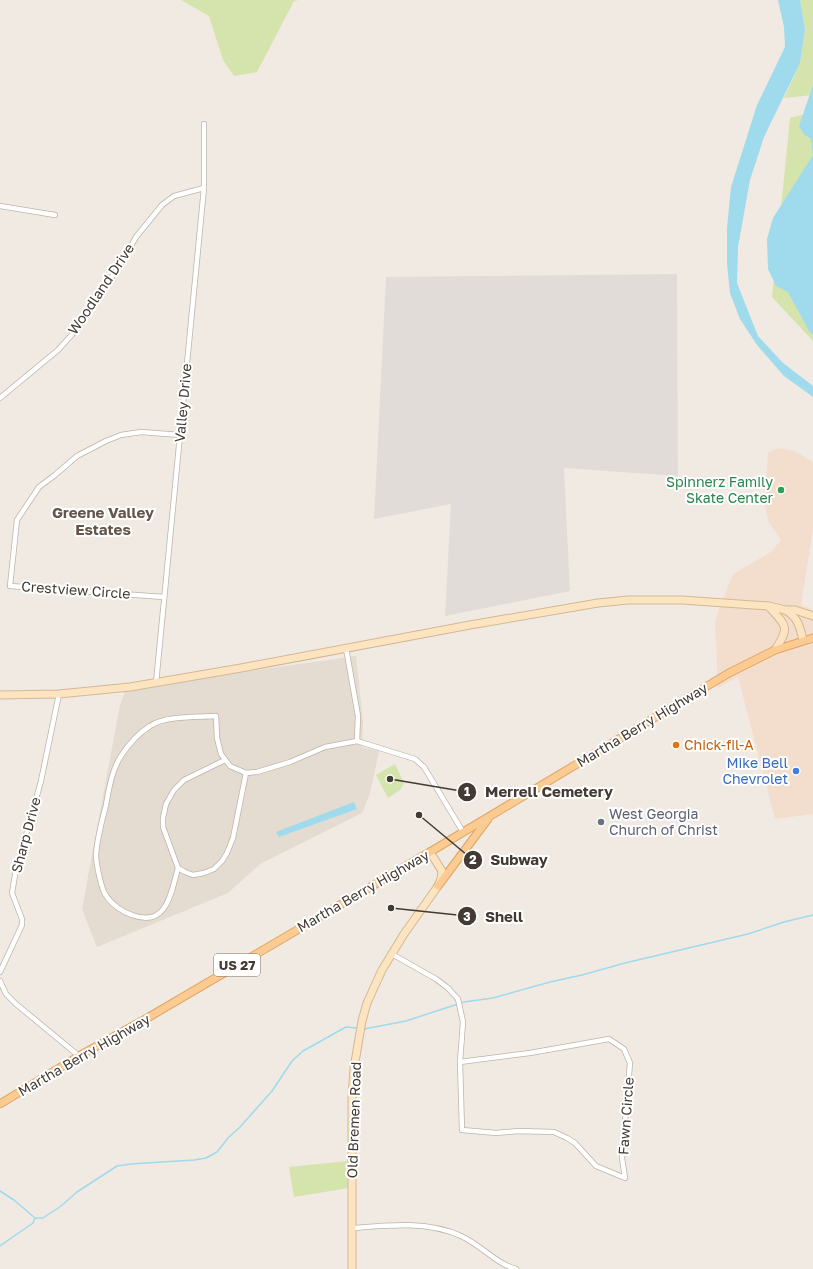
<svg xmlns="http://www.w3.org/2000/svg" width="813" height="1269" viewBox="0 0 813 1269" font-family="'Golos Text',sans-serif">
<rect width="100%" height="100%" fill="#f1eae2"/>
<polygon fill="#e4dbd1" points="356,656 363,722 362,747 379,751 370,793 362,813 260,864 228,893 97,947 82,909 120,705 125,692 207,677"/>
<polygon fill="#f3ddcd" points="778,448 795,451 813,462 813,528 801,605 813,610 813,814 775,819 738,677 718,688 715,620 733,574 771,552 781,540 768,521 765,506 768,453"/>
<polygon fill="#e2dcd8" points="677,274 678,476 564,468 570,591 445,616 451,504 374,519 386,277"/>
<g fill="#d4e4ac">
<polygon points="181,0 299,0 294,1 257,72 234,76 223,60 209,16"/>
<polygon points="800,0 813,0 813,95 784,98 800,63 805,29"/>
<polygon points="813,112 813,341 772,297 790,118"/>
<polygon points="395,764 404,783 400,790 388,798 376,775"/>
<polygon points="348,1161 349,1188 294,1197 289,1167"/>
</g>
<g fill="#9fdaed">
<polygon points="778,0 800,0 805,29 800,63 764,137 750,180 738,247 737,283 758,336 783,363 813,386 813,397 784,376 757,345 740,319 730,293 727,264 727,228 731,187 757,105 785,47 784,27"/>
<polygon points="813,85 813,335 809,331 788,292 776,286 768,269 767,239 773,218 813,155 811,139 804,134 799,126"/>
<polygon points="354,802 357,809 279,837 276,832"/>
</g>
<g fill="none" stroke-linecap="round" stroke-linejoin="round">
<g stroke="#9fdaed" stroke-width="1.5">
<polyline points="364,1029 406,1021 464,1002 493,998 550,982 582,975 625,963 748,934 784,922 813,915"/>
<polyline points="0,1191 14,1200 35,1218 43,1218 61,1206 77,1192 117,1166 131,1164 194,1160 206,1158 217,1152 228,1138 240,1127 272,1091 292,1061 303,1051 346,1027 356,1028"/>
<polyline points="0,1246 33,1223 35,1218"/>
</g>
<defs>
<g id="street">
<polyline points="0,206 55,215"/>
<polyline points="0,398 58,350 77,329 122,262 136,237 162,205 174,196 204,188"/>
<polyline points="164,597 10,586 17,520 39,487 55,475 77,456 106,441 121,435 141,432 180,435"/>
<polyline points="346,648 358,716 357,741"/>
<polyline points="156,683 204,188 204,124"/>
<polyline points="225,760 184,780 174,790 166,804 163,818 163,827 178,868 185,872 193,875 204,873 214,869 222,861 227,853 233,838 246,773"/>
<path d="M 178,868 C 171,893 167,928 132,915 C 122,912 111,904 105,894 C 101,887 96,863 96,855 C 97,838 102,821 106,805 C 109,788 112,770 121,756 C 128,745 139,733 150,726 C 164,716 198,717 216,716 L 217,738 L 221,754 L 230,766 L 246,773 L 257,772 L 290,762 L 325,747 L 357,741 L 415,759 L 424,767 L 463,832"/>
<polyline points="392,954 436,979 448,988 458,999 463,1022 460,1062 462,1130 496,1133 518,1131 554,1132 567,1138 575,1143 596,1166 625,1178 622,1158 630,1063 624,1049 609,1039 530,1053 460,1062"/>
<polyline points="0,972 22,925 22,919 12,893 15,875 41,781 59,694"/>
<polyline points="0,981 6,994 16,1004 79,1056"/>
<path d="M 353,1228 C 389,1225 428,1221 461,1236 C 481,1245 495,1263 516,1269"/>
</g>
<g id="secondary">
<path d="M 769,607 C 787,626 790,627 775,650"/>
<path d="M 785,610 C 798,617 800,627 803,640"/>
<polyline points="0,695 59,694 130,687 241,668 470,625 598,603 628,600 682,600 769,606 785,610 795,610 813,616"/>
<polyline points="352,1269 352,1098 354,1068 362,1021 367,1003 382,970 404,934 438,886 441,879 442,871 430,852"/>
</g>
<g id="primary">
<polyline points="438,886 488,819"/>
<polyline points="0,1104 79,1056 149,1017 430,852 729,673 775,650 813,638"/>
</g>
</defs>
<use href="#street" stroke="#beb3a9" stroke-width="6"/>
<use href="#secondary" stroke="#d3b895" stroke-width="9"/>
<use href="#primary" stroke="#dfa562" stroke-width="9"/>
<use href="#street" stroke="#fff" stroke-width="4.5"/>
<use href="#secondary" stroke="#fde4c1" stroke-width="7"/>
<use href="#primary" stroke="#fbcb92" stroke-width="7"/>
</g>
<circle fill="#2e9e5b" stroke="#fff" stroke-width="1.5" cx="781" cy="490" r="4"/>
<circle fill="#e8710a" stroke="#fff" stroke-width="1.5" cx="676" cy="745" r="4"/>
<circle fill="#3f7fe0" stroke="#fff" stroke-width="1.5" cx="796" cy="771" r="4"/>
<circle fill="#6b7280" stroke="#fff" stroke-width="1.5" cx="601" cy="822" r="4"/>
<g text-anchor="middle" stroke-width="4" stroke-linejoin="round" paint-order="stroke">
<rect fill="#fff" stroke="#7b7570" stroke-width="1" x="214" y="954" width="46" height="22" rx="3"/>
<g font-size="13" font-weight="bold" fill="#423a33">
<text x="237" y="970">US 27</text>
</g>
<g font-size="14" fill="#423a33" stroke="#fff">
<text transform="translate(101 289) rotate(-56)" y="5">Woodland Drive</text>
<text transform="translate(183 403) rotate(-85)" y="5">Valley Drive</text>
<text transform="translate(76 590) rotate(4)" y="5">Crestview Circle</text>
<text transform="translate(642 725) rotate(-31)" y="5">Martha Berry Highway</text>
<text transform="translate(26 835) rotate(-75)" y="5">Sharp Drive</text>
<text transform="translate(363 891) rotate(-30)" y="5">Martha Berry Highway</text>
<text transform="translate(84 1055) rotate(-30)" y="5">Martha Berry Highway</text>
<text transform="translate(626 1116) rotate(-86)" y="5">Fawn Circle</text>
<text transform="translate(354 1120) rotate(-88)" y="5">Old Bremen Road</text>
</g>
<g font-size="14" fill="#27864d" stroke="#fff" text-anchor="end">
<text x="773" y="487">Spinnerz Family<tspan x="773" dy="16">Skate Center</tspan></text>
</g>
<g font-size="14" fill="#c56008" stroke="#fff" text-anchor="start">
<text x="684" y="750">Chick-fil-A</text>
</g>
<g font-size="14" fill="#366cbe" stroke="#fff" text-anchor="end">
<text x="788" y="768">Mike Bell<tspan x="788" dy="16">Chevrolet</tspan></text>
</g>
<g font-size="14" fill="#5b616d" stroke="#fff" text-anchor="start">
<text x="609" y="819">West Georgia<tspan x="609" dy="16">Church of Christ</tspan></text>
</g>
<g font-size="15" font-weight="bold" fill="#64564b" stroke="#fff">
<text x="103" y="518">Greene Valley<tspan x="103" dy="17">Estates</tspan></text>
</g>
</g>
<path fill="none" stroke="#423a33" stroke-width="1.5" d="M390 779L467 792M419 815L473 860M391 908L467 916"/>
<g fill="#423a33" stroke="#fff" stroke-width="1.5">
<circle cx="390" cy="779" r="4"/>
<circle cx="419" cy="815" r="4"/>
<circle cx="391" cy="908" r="4"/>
<circle cx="467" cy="792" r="10"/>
<circle cx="473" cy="860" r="10"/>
<circle cx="467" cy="916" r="10"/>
</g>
<g font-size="12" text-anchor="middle" font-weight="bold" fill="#fff">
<text x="467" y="796">1</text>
<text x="473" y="864">2</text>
<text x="467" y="921">3</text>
</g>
<g font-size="15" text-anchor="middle" font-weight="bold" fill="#423a33" stroke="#fff" stroke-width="4" stroke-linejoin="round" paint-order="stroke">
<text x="549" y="797">Merrell Cemetery</text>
<text x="519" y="865">Subway</text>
<text x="504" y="922">Shell</text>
</g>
</svg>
